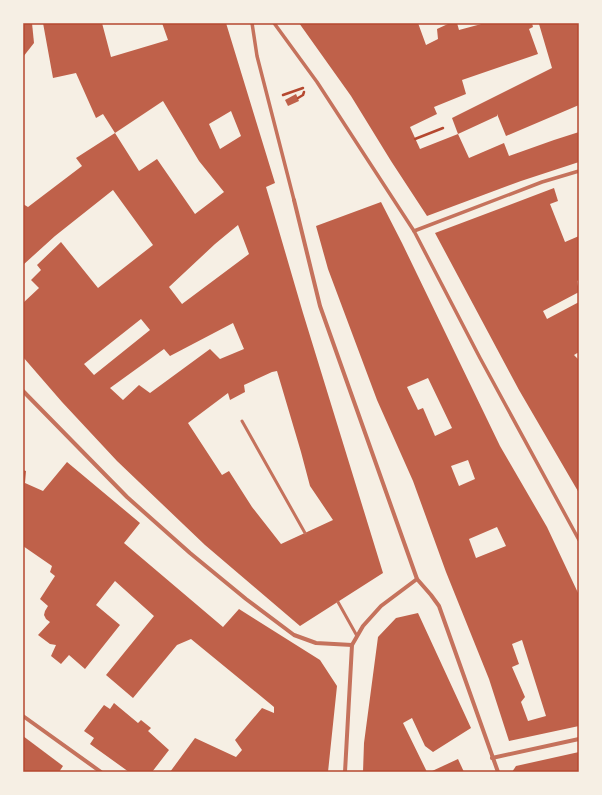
<svg xmlns="http://www.w3.org/2000/svg" width="602" height="795" viewBox="0 0 602 795" font-family="'Open Sans',sans-serif">
<rect width="100%" height="100%" fill="#f6efe4"/>
<g fill="#bf614a" fill-rule="evenodd">
<polygon points="23,23 32,23 34,43 23,57"/>
<path d="M 43,23 L 102,23 L 111,57 L 168,40 L 162,23 L 226,23 L 275,183 L 266,187 L 272,207 L 303,313 L 383,573 L 300,626 L 205,545 L 117,461 L 62,402 L 23,357 L 23,303 L 39,288 L 31,280 L 41,270 L 37,265 L 61,242 L 98,288 L 153,245 L 113,190 L 55,236 L 23,265 L 23,204 L 28,207 L 82,166 L 76,158 L 115,133 L 103,114 L 96,118 L 76,73 L 53,78 ZM 163,101 L 199,161 L 224,192 L 195,214 L 157,159 L 139,171 L 115,133 ZM 231,111 L 241,136 L 220,149 L 209,124 ZM 238,225 L 249,254 L 182,304 L 169,287 L 215,244 ZM 141,319 L 150,330 L 94,375 L 84,364 ZM 233,323 L 244,349 L 220,359 L 210,349 L 150,393 L 139,385 L 123,400 L 110,388 L 164,349 L 170,356 ZM 277,371 L 301,452 L 310,486 L 333,520 L 281,544 L 252,507 L 229,471 L 222,475 L 188,423 L 228,393 L 230,400 L 245,392 L 244,385 L 272,372 Z"/>
<polygon points="299,23 418,23 426,45 438,39 437,29 450,23 457,23 459,30 485,23 532,23 533,27 529,29 538,54 462,80 466,94 434,107 437,114 410,127 420,149 458,134 469,158 504,143 509,156 554,140 579,132 579,162 521,181 427,216 391,161 351,96"/>
<polygon points="543,23 579,23 579,105 506,136 497,114 497,116 458,134 452,118 552,68 539,24"/>
<polygon points="296,94 299,101 288,106 285,100"/>
<polygon points="554,188 558,201 550,204 565,242 579,236 579,280 577,281 579,292 543,311 547,319 579,302 579,352 574,355 579,360 579,493 519,390 435,233"/>
<path d="M 381,202 L 402,243 L 500,446 L 547,527 L 579,595 L 579,726 L 509,741 L 489,679 L 446,572 L 413,481 L 377,400 L 328,269 L 316,226 ZM 428,378 L 452,428 L 435,436 L 423,408 L 418,410 L 407,387 ZM 468,460 L 475,479 L 459,486 L 451,466 ZM 497,527 L 506,546 L 476,558 L 469,539 ZM 522,640 L 546,716 L 528,721 L 521,702 L 525,697 L 512,667 L 519,664 L 512,644 Z"/>
<polygon points="67,462 140,523 124,543 223,627 239,609 320,660 337,686 328,772 170,772 195,738 236,757 242,750 235,740 262,708 274,713 274,707 191,639 177,645 133,698 106,675 154,616 115,581 96,605 120,625 85,669 69,655 61,664 51,656 56,645 50,644 38,635 50,622 46,619 44,615 45,611 48,606 40,599 55,576 50,572 52,566 23,546 23,470 26,471 25,483 43,491"/>
<polygon points="418,613 471,728 433,752 425,746 412,718 403,723 427,772 363,772 364,743 378,637 396,618"/>
<polygon points="114,703 138,723 141,720 151,728 148,731 169,750 152,772 129,772 90,744 94,738 84,731 104,705 110,709"/>
<polygon points="23,736 63,766 59,772 23,772"/>
<polygon points="579,752 579,772 512,772 516,766"/>
<polygon points="458,759 464,772 430,772"/>
</g>
<g fill="none" stroke-linecap="round" stroke-linejoin="round">
<g stroke="#b5482f" stroke-width="2.5">
<polyline points="283,95 303,88"/>
<polyline points="298,98 303,95 304,92"/>
<polyline points="415,139 443,128"/>
</g>
<g stroke="#c5725c" stroke-width="3">
<polyline points="242,421 305,533"/>
<polyline points="338,602 357,636"/>
</g>
<g stroke="#c5725c" stroke-width="3.5">
<polyline points="252,23 257,56 294,200"/>
<polyline points="274,23 317,82 414,231 480,358 579,540"/>
<polyline points="414,231 542,182 579,171"/>
</g>
<g stroke="#c5725c" stroke-width="4">
<polyline points="294,200 320,306 417,579 431,595 439,606 498,772"/>
<polyline points="23,391 127,497 190,553 246,599 294,635 316,643 352,645"/>
<polyline points="23,716 101,772"/>
<polyline points="492,758 579,739"/>
<polyline points="345,772 352,645 363,626 381,606 417,579"/>
</g>
</g>
<rect width="602" height="795" fill="none" stroke="#f6efe4" stroke-width="48"/>
<rect x="24" y="24" width="554" height="747" fill="none" stroke="#b5482f" stroke-width="1.5"/>
</svg>
